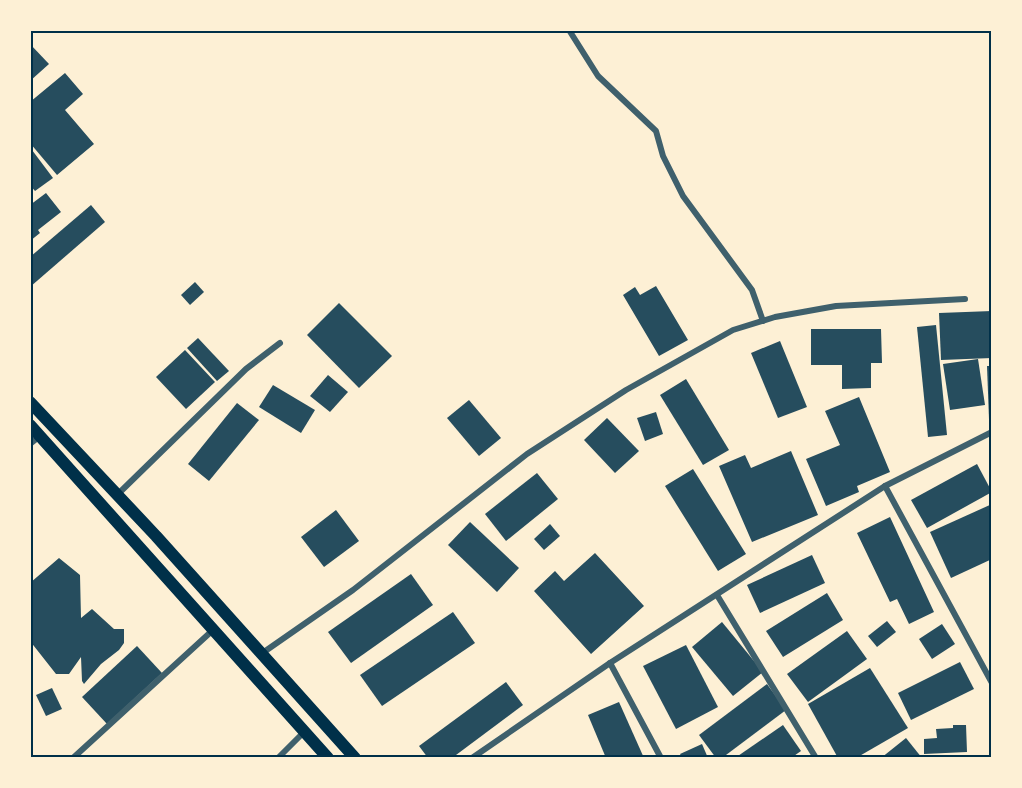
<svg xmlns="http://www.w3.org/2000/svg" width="1022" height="788" viewBox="0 0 1022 788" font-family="'Varela Round',sans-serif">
<rect width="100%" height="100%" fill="#fdf0d5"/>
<g fill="#264d5e">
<polygon points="30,44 49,64 30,81"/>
<polygon points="65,73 83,94 65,110 94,144 57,175 30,143 30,102"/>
<polygon points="32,150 53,178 35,191 30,185"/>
<polygon points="46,193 61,212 38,230 40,233 30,241 30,205"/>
<polygon points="91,205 105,222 30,287 30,257"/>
<polygon points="195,282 204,292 190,305 181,295"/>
<polygon points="656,286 688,340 659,356 623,295 635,287 640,295"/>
<polygon points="339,303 392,356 359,388 307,335"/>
<polygon points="992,311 992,358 941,360 939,313"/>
<polygon points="936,325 947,435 928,437 917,327"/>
<polygon points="811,329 881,329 882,363 871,363 871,388 842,389 842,365 811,365"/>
<polygon points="198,338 229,371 217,381 187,348"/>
<polygon points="780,341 807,407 778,418 751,353"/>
<polygon points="185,350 215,382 186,409 156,377"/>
<polygon points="978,359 985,405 950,410 943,364"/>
<polygon points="987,366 992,366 992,419 989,419"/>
<polygon points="328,375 348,392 330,412 310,396"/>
<polygon points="686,379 729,450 703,465 660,395"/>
<polygon points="273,385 315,410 301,433 259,407"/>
<polygon points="859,397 890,472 857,486 859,492 826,506 806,459 840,445 825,411"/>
<polygon points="469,400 501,438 479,456 447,418"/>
<polygon points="237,403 259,420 209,481 188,464"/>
<polygon points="656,412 663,434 645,441 637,418"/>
<polygon points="607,418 639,451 615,473 584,440"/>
<polygon points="791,451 818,515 752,542 719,466 745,455 751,468"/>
<polygon points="977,464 992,492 927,528 911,500"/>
<polygon points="693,469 746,554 718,571 665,486"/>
<polygon points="537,473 558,499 506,541 485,514"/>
<polygon points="992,504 992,559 951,578 930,532"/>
<polygon points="336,510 359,541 324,567 301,537"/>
<polygon points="890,517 934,612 909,624 897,599 890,602 857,533"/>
<polygon points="470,522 519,568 497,592 448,545"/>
<polygon points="550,524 560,536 544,550 534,539"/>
<polygon points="595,553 644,606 591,654 534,591 555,571 564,581"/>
<polygon points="812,555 825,583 760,613 747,585"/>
<polygon points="59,558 80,575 81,618 92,609 114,629 124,629 124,643 119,650 101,664 84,684 82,681 81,657 69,674 56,674 30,641 30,583"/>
<polygon points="411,574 433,605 351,663 328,632"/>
<polygon points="827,593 843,620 783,657 766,631"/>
<polygon points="453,612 475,643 382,706 360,675"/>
<polygon points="887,621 896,632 877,647 868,636"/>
<polygon points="722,622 763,672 733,696 692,647"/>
<polygon points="942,624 955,644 932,659 919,639"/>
<polygon points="847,631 867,659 808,702 787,674"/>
<polygon points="686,645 718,707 676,729 643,666"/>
<polygon points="137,646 162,673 107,724 82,697"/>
<polygon points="960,662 974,689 911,720 898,693"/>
<polygon points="870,668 908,728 856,758 838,758 808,704"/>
<polygon points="506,682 523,705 452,758 428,758 419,746"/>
<polygon points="767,684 786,710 722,758 716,758 699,735"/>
<polygon points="52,688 62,709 46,716 36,695"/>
<polygon points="619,702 644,758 606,758 588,715"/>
<polygon points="783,725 801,751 791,758 735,758"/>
<polygon points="953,725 966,725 967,752 924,754 924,739 937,738 936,729 953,728"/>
<polygon points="906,738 922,758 881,758"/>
<polygon points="702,744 708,758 682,758 680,754"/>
</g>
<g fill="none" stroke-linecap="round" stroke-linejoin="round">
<g stroke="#3f606c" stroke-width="6">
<polyline points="569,30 598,76 656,131 663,156 683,196 752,290 763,321"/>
<polyline points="30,444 40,436"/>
<polyline points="885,486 992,683"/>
<polyline points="117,495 246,369 280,343"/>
<polyline points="717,595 816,758"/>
<polyline points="261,654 353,590 527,454 626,390 733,330 775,317 836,306 965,299"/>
<polyline points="610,663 661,758"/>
<polyline points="73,758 213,630"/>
<polyline points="278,758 304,732"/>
<polyline points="472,758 610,663 885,486 992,432"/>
</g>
<g stroke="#003049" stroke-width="12">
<polyline points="30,402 156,536 355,758"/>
<polyline points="30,425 328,758"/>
</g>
</g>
<rect width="1022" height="788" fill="none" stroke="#fdf0d5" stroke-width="63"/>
<rect x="32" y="32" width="958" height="724" fill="none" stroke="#003049" stroke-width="2"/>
</svg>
